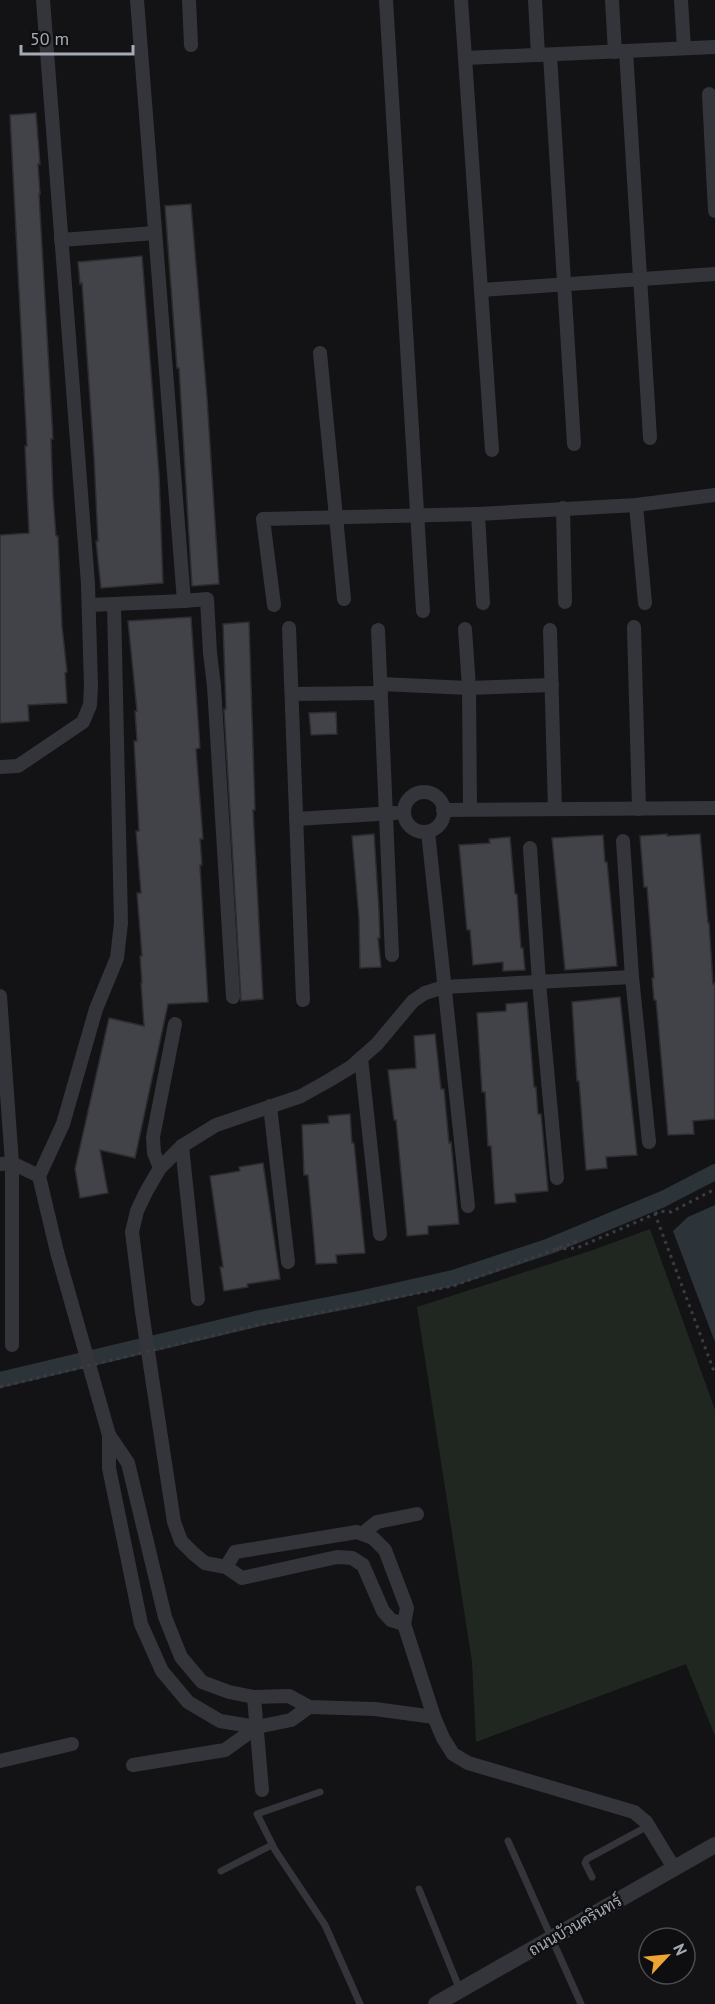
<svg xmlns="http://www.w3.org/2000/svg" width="715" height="2004" viewBox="0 0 715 2004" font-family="'PT Sans',Sarabun,sans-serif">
<rect width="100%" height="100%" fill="#131315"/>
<polygon fill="#202720" points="650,1229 715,1410 715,1736 686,1664 476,1742 472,1662 417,1307 593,1250"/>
<polygon fill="#2c343a" points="715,1205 715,1342 673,1231 688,1217"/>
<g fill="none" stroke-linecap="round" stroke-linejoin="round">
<polyline stroke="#2c343a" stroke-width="16" points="0,1380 260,1318 359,1299 453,1278 550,1246 663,1199 715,1172"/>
</g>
<g fill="#424348" stroke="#2d2d31" stroke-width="1.5">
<polygon points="36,113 40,164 38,164 40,194 39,194 53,439 51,439 53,496 56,536 58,536 62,626 67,672 65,673 67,703 28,705 29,721 0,723 0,535 29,533 25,446 27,446 10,115"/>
<polygon points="191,204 207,398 219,584 192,586 179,368 177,368 165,206"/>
<polygon points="142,256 159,474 163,583 101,588 96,541 98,541 94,457 82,283 80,284 78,262"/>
<polygon points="191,617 200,748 196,749 203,839 200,839 202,865 200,865 208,1002 168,1004 135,1158 100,1150 108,1193 80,1198 75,1169 109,1018 144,1026 141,983 142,983 140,956 142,956 137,893 141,893 136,831 139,831 134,741 137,741 135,711 137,711 128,621"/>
<polygon points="249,622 255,810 253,810 263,999 241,1001 224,709 226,709 223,624"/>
<polygon points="336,712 337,734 311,735 309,713"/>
<polygon points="374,834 379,911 380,938 378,938 381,967 360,968 359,918 352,836"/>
<polygon points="667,834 667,836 700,834 708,923 709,923 713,984 715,983 715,1119 693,1121 694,1134 668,1135 656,1000 654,1000 652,978 654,978 647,887 644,887 640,836"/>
<polygon points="603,835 605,862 607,862 617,966 565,970 552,838"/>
<polygon points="510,837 515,894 517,894 521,948 523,948 525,970 503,971 503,962 473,965 470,930 467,930 459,845 490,843 489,839"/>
<polygon points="620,997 637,1155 606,1157 607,1168 586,1170 579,1081 577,1081 572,1002"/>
<polygon points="527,1002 534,1087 536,1087 538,1114 541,1114 548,1191 515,1194 516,1202 495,1204 491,1146 488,1146 485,1092 482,1092 477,1013 506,1011 506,1004"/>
<polygon points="435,1034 441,1089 444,1089 449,1143 451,1142 459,1224 428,1226 428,1234 407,1236 396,1120 394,1120 388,1070 416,1068 414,1036"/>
<polygon points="350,1114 352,1143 354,1143 365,1253 336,1255 337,1263 316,1264 308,1175 304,1175 302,1125 329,1123 328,1116"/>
<polygon points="263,1163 280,1279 247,1284 248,1287 224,1291 220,1267 223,1267 210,1176 240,1171 239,1167"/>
</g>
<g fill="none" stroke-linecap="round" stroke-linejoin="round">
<g stroke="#3a3c41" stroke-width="3" stroke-dasharray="3 4.5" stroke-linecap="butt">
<polyline points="655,1214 659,1211 671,1212 715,1189"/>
<polyline points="556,1249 577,1248 655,1214 715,1374"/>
</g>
<g stroke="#34353a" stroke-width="7">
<polyline points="320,1792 257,1814 275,1850 325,1925 360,2004"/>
<polyline points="508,1841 581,2004"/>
<polyline points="221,1871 272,1845"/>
<polyline points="592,1877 585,1863 587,1859 648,1826"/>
<polyline points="419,1889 460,1990"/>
</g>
<g stroke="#34353a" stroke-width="14">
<polyline points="137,0 184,601 207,599 210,653 214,686 233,997"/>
<polyline points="189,0 191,45"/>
<polyline points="386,0 423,611"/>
<polyline points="461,0 492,450"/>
<polyline points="535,0 538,55"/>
<polyline points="612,0 615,52"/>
<polyline points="681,0 684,48"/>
<polyline points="626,51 650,438"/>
<polyline points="550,55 574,444"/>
<polyline points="466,58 715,47"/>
<polyline points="709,94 715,211"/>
<polyline points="61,240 155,233"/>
<polyline points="481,290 715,274"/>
<polyline points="320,353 344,599"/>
<polyline points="636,505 645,603"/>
<polyline points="563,508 565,602"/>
<polyline points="483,603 478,514 636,505 715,495"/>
<polyline points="89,605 184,601"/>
<polyline points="274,605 263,519 478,514"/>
<polyline points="634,627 639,809"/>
<polyline points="289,628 303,1000"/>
<polyline points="465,629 469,688 470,809"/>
<polyline points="378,630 392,955"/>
<polyline points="550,630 555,809"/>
<polyline points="381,684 469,688 552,685"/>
<polyline points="292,694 381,693"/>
<polyline points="0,767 18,766 83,722 90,705 91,686 88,584 43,0"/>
<circle cx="424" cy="812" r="20"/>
<polyline points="443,810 715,808"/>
<polyline points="296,819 395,813"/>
<polyline points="428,832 468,1206"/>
<polyline points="623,841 632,977 649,1142"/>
<polyline points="530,848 539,982 557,1178"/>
<polyline points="0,996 12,1163 12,1345"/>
<polyline points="361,1058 380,1234"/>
<polyline points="270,1106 288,1262"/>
<polyline points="182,1146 198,1299"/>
<polyline points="0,1164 12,1163 39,1176 57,1252 109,1435 109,1468 141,1624 162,1671 188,1702 220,1721 257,1727 291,1720 309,1707"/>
<polyline points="160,1168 154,1153 153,1137 175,1024"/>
<polyline points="39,1176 63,1124 96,1009 117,958 121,923 114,604"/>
<polyline points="109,1435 128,1463 165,1617 181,1657 202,1682 229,1692 254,1697 289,1696 309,1707 375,1709 434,1717"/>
<polyline points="362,1534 377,1522 417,1514"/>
<polyline points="226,1567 235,1552 357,1532 373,1538 385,1550 407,1608 404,1624 434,1717 443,1738 453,1754 468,1763 634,1812 646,1822 674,1868"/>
<polyline points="404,1624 391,1620 383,1611 363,1565 352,1558 337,1557 242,1578 226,1567 205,1563 194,1554 181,1541 174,1522 142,1312 132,1232 137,1211 146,1192 160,1168 182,1146 216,1125 301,1096 328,1081 351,1067 377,1044 413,1001 425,993 444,987 632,977"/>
<polyline points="254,1697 262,1790"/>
<polyline points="0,1761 72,1744"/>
<polyline points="133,1765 225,1750 257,1727"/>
</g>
<polyline stroke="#34353a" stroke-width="16" points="436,2004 715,1845"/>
<polyline stroke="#3a3c41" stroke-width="3" stroke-dasharray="3 4.5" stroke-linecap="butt" points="0,1387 249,1327 453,1286 578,1241"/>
</g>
<g text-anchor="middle" stroke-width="4.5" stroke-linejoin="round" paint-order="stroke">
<g font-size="16" fill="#a5abb5" stroke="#0e0e10">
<text transform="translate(575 1925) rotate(-30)" y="6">ถนนบัวนครินทร์</text>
</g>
</g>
<g transform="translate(667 1956) rotate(64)"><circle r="28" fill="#0e0e10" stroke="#4a4d52" stroke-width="1.5"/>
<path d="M0-4.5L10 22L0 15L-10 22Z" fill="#eba535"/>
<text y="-9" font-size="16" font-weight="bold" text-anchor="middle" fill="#a5abb5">N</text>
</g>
<path d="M21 45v9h112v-9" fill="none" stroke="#a5abb5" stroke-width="3"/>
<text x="30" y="45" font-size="18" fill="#a5abb5" stroke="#0e0e10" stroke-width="4.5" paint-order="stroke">50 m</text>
</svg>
